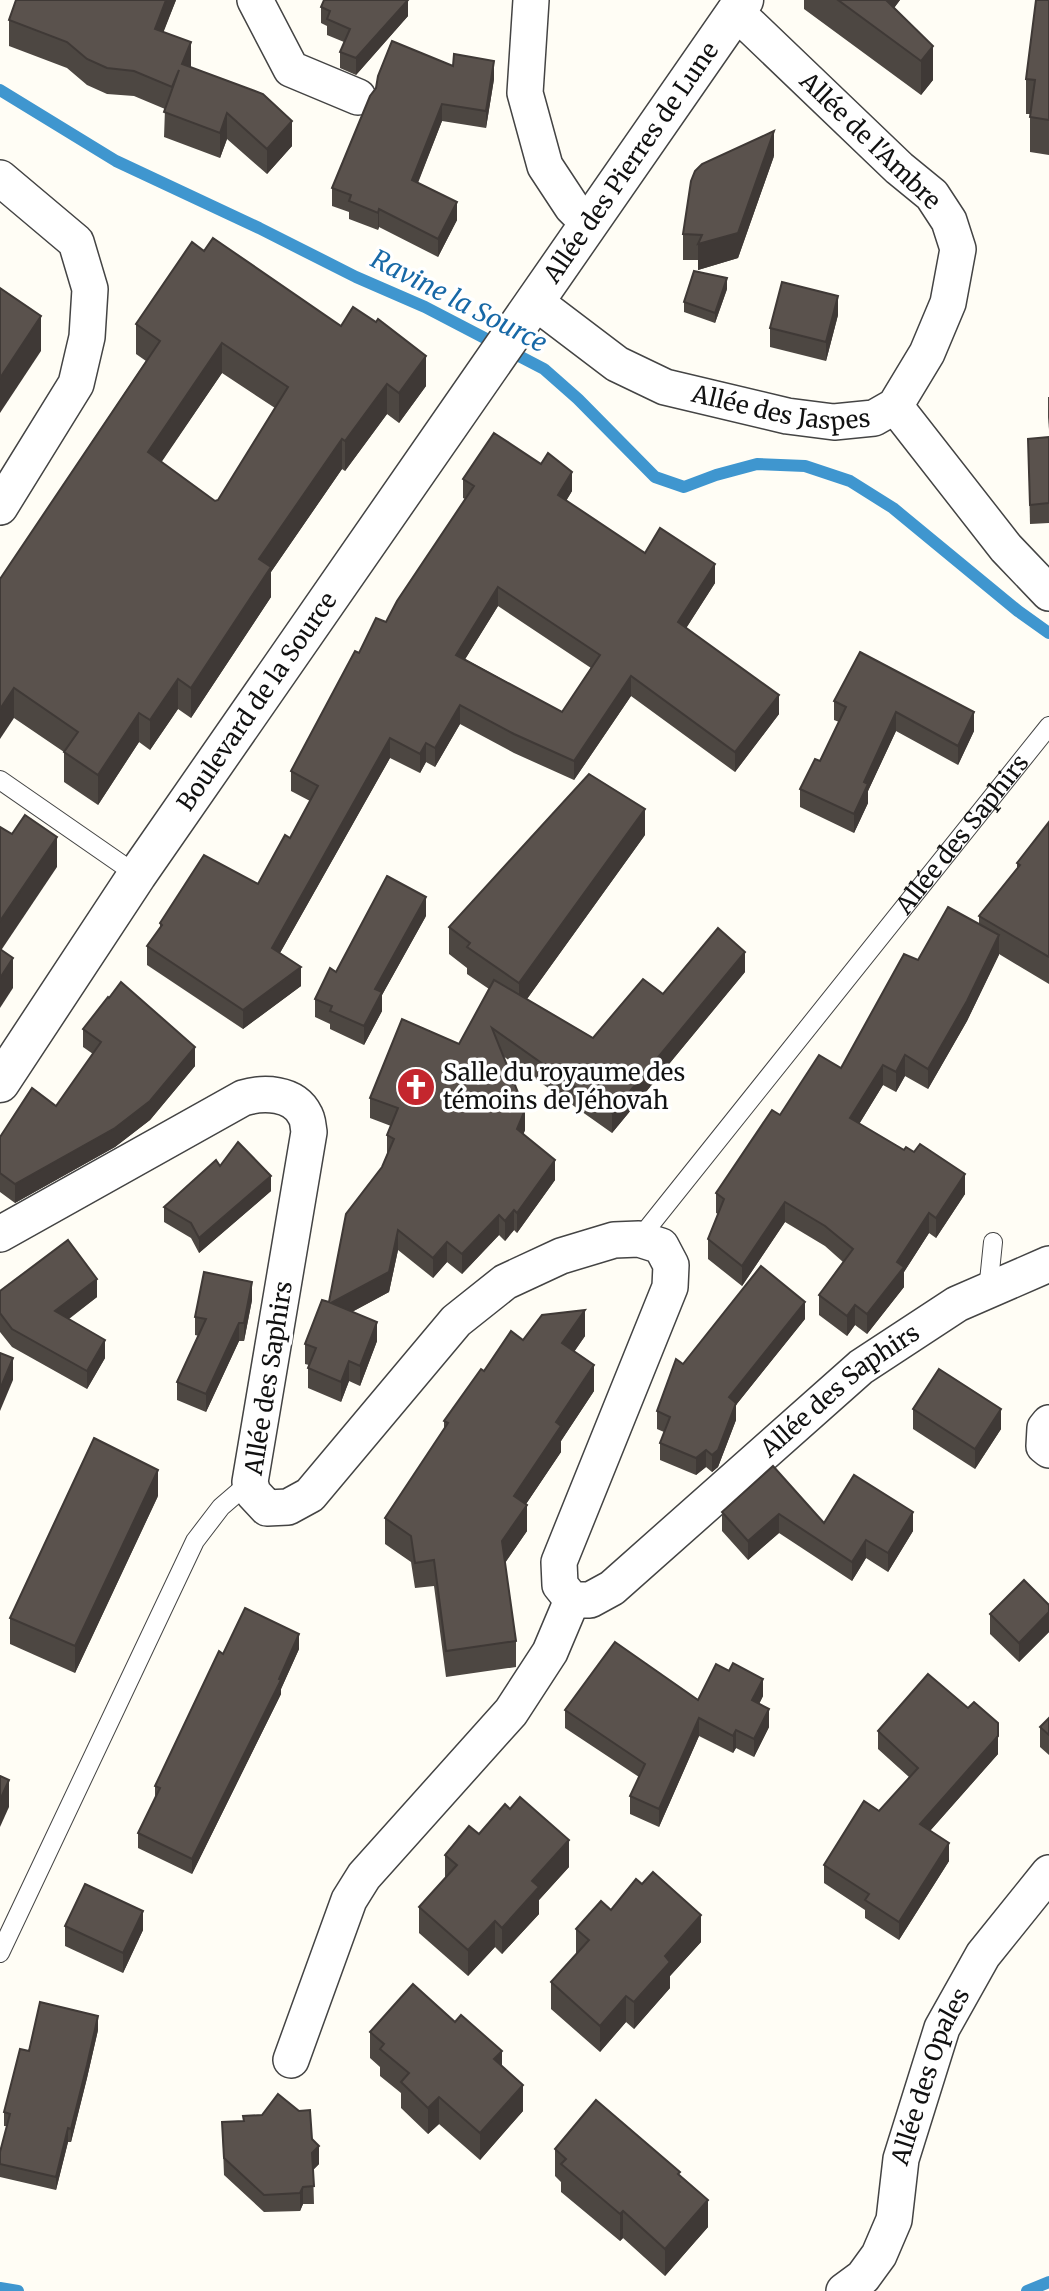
<svg xmlns="http://www.w3.org/2000/svg" width="1049" height="2291" viewBox="0 0 1049 2291" font-family="Merriweather,serif">
<rect width="100%" height="100%" fill="#fffdf5"/>
<g fill="none" stroke-linecap="round" stroke-linejoin="round">
<g stroke="#3f96cf" stroke-width="12">
<polyline points="0,90 116,161 259,228 356,277 425,307 544,369 578,399 655,477 684,487 716,475 757,464 805,466 850,481 893,508 1018,611 1049,633"/>
<polyline points="0,2288 18,2291"/>
<polyline points="1027,2291 1049,2282"/>
</g>
<defs>
<g id="service">
<polyline points="0,780 137,875"/>
<path id="s1" d="M 639,1239 L 1049,726"/>
<polyline points="988,1291 993,1242"/>
<polyline points="0,1953 195,1541 221,1507 250,1482"/>
</g>
<g id="minor">
<polyline points="255,0 291,69 358,97"/>
<polyline points="531,0 525,93 545,166 572,207 588,223"/>
<polyline points="0,178 76,242 90,289 87,337 76,384 0,507"/>
<path id="s2" d="M 534,301 L 617,364 L 665,387 L 787,416 L 834,422 L 874,418 L 895,406 L 927,353 L 948,303 L 958,249 L 949,221 L 932,195 L 899,168 L 735,11"/>
<polyline points="895,406 1006,548 1049,593"/>
<path id="s3" d="M 0,1234 L 243,1098 C 263,1092 294,1092 305,1115 C 308,1119 308,1127 309,1132 L 250,1482 L 253,1493 L 267,1508 L 288,1507 L 310,1495 L 456,1321 L 505,1282 L 561,1256 L 614,1240 L 639,1239 L 661,1246 L 671,1265 L 670,1287 L 559,1562 L 560,1585 L 572,1600 L 590,1600 L 612,1588 L 861,1367 L 957,1304 L 1049,1264"/>
<polyline points="1049,1423 1045,1428 1044,1446 1049,1450"/>
<polyline points="291,2060 349,1900 364,1876 511,1712 550,1652 572,1600"/>
<path id="s4" d="M 844,2291 L 863,2277 L 879,2255 L 894,2220 L 901,2159 L 942,2028 L 983,1955 L 1049,1873"/>
</g>
<g id="tertiary">
<path id="s5" d="M 0,1083 L 137,875 L 744,0"/>
</g>
</defs>
<use href="#service" stroke="#444" stroke-width="20"/>
<use href="#minor" stroke="#444" stroke-width="38"/>
<use href="#tertiary" stroke="#444" stroke-width="41"/>
<use href="#service" stroke="#fff" stroke-width="18"/>
<use href="#minor" stroke="#fff" stroke-width="35"/>
<use href="#tertiary" stroke="#fff" stroke-width="38"/>
</g>
<g fill="#4d4742" fill-rule="evenodd">
<polygon points="176,0 163,32 191,67 292,146 267,174 227,139 220,158 164,137 165,109 134,96 107,94 87,85 67,68 9,46 9,20"/>
<polygon points="804,0 900,0 894,8 933,80 921,95 804,9"/>
<polygon points="1049,0 1049,155 1030,152 1030,114 1026,114 1026,79"/>
<polygon points="321,7 408,16 356,75 340,68 340,52 344,42 327,35 327,26 321,23"/>
<polygon points="453,66 494,79 486,128 442,121 418,183 457,220 438,257 379,227 378,230 349,219 349,212 332,206 332,188"/>
<polygon points="774,156 738,258 698,270 698,260 683,260 683,234"/>
<path d="M 204,251 L 426,386 L 399,423 L 387,414 L 345,471 L 342,469 L 271,572 L 271,597 L 191,718 L 178,709 L 150,750 L 139,742 L 98,805 L 64,782 L 64,752 L 14,718 L 0,579 L 146,361 L 136,354 L 136,324 ZM 222,373 L 275,408 L 218,500 L 215,501 L 161,462 Z"/>
<polygon points="727,289 715,323 684,312 684,302"/>
<polygon points="838,315 826,361 770,347 770,328"/>
<polygon points="1048,397 1049,397 1049,430 1048,417"/>
<polygon points="1049,437 1049,523 1030,524 1028,439"/>
<path d="M 463,479 L 572,491 L 566,501 L 645,553 L 715,583 L 686,628 L 779,714 L 735,772 L 631,696 L 574,780 L 514,753 L 460,724 L 435,767 L 426,762 L 420,773 L 390,758 L 280,953 L 301,986 L 243,1029 L 147,965 L 147,946 L 160,928 L 160,923 L 258,884 L 290,838 L 310,801 L 291,791 L 291,771 L 359,653 L 386,622 L 465,499 L 463,498 ZM 498,606 L 591,668 L 562,712 L 465,659 Z"/>
<polygon points="860,652 974,731 958,765 896,731 868,791 868,803 854,833 800,807 800,789 820,761 839,722 834,720 834,701"/>
<polygon points="1049,822 1049,984 999,954 967,1021 928,1089 905,1076 896,1092 883,1085 859,1124 965,1194 936,1238 929,1233 904,1272 904,1287 867,1334 855,1325 847,1336 819,1315 819,1295 843,1262 825,1246 785,1222 742,1286 708,1259 708,1239 718,1214 716,1213 716,1193 780,1115 841,1068 918,960 979,924 979,916 1017,869 1017,863"/>
<polygon points="645,835 527,999 593,1038 663,994 745,972 612,1133 503,1056 525,1130 523,1135 555,1180 517,1233 514,1230 505,1241 499,1235 462,1274 447,1262 433,1278 398,1250 389,1292 352,1312 377,1341 360,1386 349,1381 341,1402 308,1388 308,1368 309,1365 305,1364 305,1344 329,1302 387,1154 387,1135 391,1126 370,1118 370,1098 459,1044 489,989 467,974 467,968 449,954 449,927"/>
<polygon points="426,916 382,995 382,1011 364,1045 330,1029 330,1024 315,1017 315,999 336,972"/>
<polygon points="83,1029 195,1066 150,1120 115,1147 15,1203 0,1192 0,1137 56,1106 93,1054 83,1047"/>
<polygon points="220,1166 271,1191 199,1253 191,1238 164,1222 164,1207"/>
<polygon points="0,1291 97,1297 69,1319 105,1358 87,1389 12,1347 0,1332"/>
<polygon points="252,1300 244,1341 239,1341 206,1412 177,1400 177,1382 199,1336 195,1335 195,1317"/>
<polygon points="805,1319 736,1405 736,1420 718,1467 712,1472 706,1467 696,1475 660,1460 660,1443 664,1432 657,1429 657,1411 683,1364"/>
<polygon points="585,1336 574,1352 594,1391 561,1441 561,1452 526,1504 527,1531 505,1563 516,1641 516,1667 446,1677 434,1586 415,1588 411,1562 385,1544 385,1518 444,1430 444,1421 484,1371 523,1340"/>
<polygon points="913,1409 1001,1429 975,1469 913,1429"/>
<polygon points="773,1466 824,1523 913,1531 888,1572 866,1558 852,1581 779,1533 748,1560 722,1531 722,1512"/>
<polygon points="158,1496 75,1673 10,1644 10,1618"/>
<polygon points="1049,1605 1049,1632 1019,1662 990,1634 990,1614"/>
<polygon points="299,1649 281,1689 281,1694 192,1874 138,1848 138,1833 155,1799 155,1786 223,1654"/>
<polygon points="763,1696 759,1704 769,1727 754,1757 736,1748 733,1753 699,1736 659,1827 630,1814 630,1796 639,1777 565,1728 565,1710 698,1700"/>
<polygon points="1049,1718 1049,1755 1040,1747 1040,1727"/>
<polygon points="878,1731 998,1754 930,1831 949,1861 899,1940 865,1918 865,1910 824,1883 824,1865 879,1811 909,1777 878,1749"/>
<polygon points="479,1834 569,1867 539,1900 539,1914 502,1954 495,1947 468,1976 419,1933 419,1907 445,1878 445,1855"/>
<polygon points="611,1910 701,1942 670,1976 670,1988 634,2029 626,2022 600,2052 551,2009 551,1982 576,1955 576,1929"/>
<polygon points="65,1926 143,1930 123,1973 65,1946"/>
<polygon points="98,2030 87,2078 71,2142 68,2142 56,2190 0,2177 0,2152 7,2126 4,2126 4,2112 29,2051"/>
<polygon points="370,2032 502,2066 523,2111 480,2160 439,2124 428,2134 401,2108 401,2093 380,2076 380,2067 370,2058"/>
<polygon points="243,2116 312,2139 319,2164 313,2170 314,2204 303,2204 300,2211 264,2212 224,2175 222,2122 243,2121"/>
<polygon points="555,2149 680,2176 708,2227 665,2276 623,2238 620,2241 561,2192 561,2182 555,2176"/>
</g>
<g fill="#3f3936">
<polygon points="166,0 176,0 155,54 155,29"/>
<polygon points="408,0 408,16 356,75 356,58"/>
<polygon points="879,0 900,0 879,28"/>
<polygon points="191,42 191,68 182,64"/>
<polygon points="933,46 933,80 921,95 921,61"/>
<polygon points="494,61 494,79 486,128 486,111"/>
<polygon points="442,104 442,121 412,197 412,180"/>
<polygon points="227,113 227,139 220,158 220,133"/>
<polygon points="292,121 292,146 267,174 267,149"/>
<polygon points="774,131 774,156 738,258 698,270 698,244"/>
<polygon points="457,202 457,220 438,257 438,239"/>
<polygon points="379,209 379,227 378,230 378,213"/>
<polygon points="727,278 727,289 715,323 715,313"/>
<polygon points="838,296 838,315 826,361 826,342"/>
<polygon points="41,316 41,351 0,413 0,378"/>
<polygon points="222,343 222,373 148,482 148,452"/>
<polygon points="426,356 426,386 399,423 399,393"/>
<polygon points="387,384 387,414 345,471 345,441"/>
<polygon points="342,439 342,469 271,572 271,597 191,718 191,688 259,559"/>
<polygon points="572,472 572,491 558,514 558,495"/>
<polygon points="715,564 715,583 678,641 678,622"/>
<polygon points="498,587 498,606 456,674 456,655"/>
<polygon points="631,676 631,696 574,780 574,761"/>
<polygon points="178,679 178,709 150,750 150,720"/>
<polygon points="14,688 14,718 0,739 0,709"/>
<polygon points="779,695 779,714 735,772 735,752"/>
<polygon points="460,705 460,724 435,767 435,748"/>
<polygon points="896,712 896,731 868,791 868,803 854,833 854,814 864,782"/>
<polygon points="974,712 974,731 958,765 958,746"/>
<polygon points="139,713 139,742 98,805 98,775"/>
<polygon points="390,738 390,758 272,967 272,948"/>
<polygon points="426,743 426,762 420,773 420,754"/>
<polygon points="645,809 645,835 519,1010 519,983"/>
<polygon points="57,837 57,867 0,952 0,921"/>
<polygon points="426,897 426,916 382,995 382,1011 364,1045 364,1026 375,989"/>
<polygon points="999,935 999,955 967,1021 928,1089 928,1069"/>
<polygon points="745,952 745,972 612,1133 612,1113"/>
<polygon points="13,958 13,988 0,1008 0,978"/>
<polygon points="301,967 301,986 243,1029 243,1010"/>
<polygon points="195,1047 195,1066 150,1120 115,1147 15,1203 15,1184"/>
<polygon points="905,1055 905,1076 896,1092 896,1072"/>
<polygon points="883,1065 883,1085 850,1139 850,1118"/>
<polygon points="525,1110 525,1130 517,1149 517,1129"/>
<polygon points="555,1160 555,1180 517,1233 517,1213"/>
<polygon points="965,1174 965,1194 936,1238 936,1218"/>
<polygon points="271,1176 271,1191 199,1253 199,1238"/>
<polygon points="785,1202 785,1222 742,1286 742,1266"/>
<polygon points="514,1210 514,1230 505,1241 505,1221"/>
<polygon points="929,1213 929,1233 904,1272 904,1287 867,1334 867,1314 897,1262"/>
<polygon points="499,1215 499,1235 462,1274 462,1254"/>
<polygon points="398,1230 398,1250 389,1292 331,1323 331,1303"/>
<polygon points="447,1242 447,1262 433,1278 433,1258"/>
<polygon points="97,1279 97,1297 55,1329 55,1311"/>
<polygon points="252,1282 252,1300 244,1341 244,1323"/>
<polygon points="805,1302 805,1319 736,1405 736,1420 718,1467 712,1472 712,1455 729,1397"/>
<polygon points="855,1305 855,1325 847,1336 847,1316"/>
<polygon points="585,1310 585,1336 562,1369 562,1343"/>
<polygon points="377,1322 377,1341 360,1386 360,1366"/>
<polygon points="239,1323 239,1341 206,1412 206,1394"/>
<polygon points="105,1340 105,1358 87,1389 87,1371"/>
<polygon points="13,1358 13,1380 0,1411 0,1389"/>
<polygon points="349,1361 349,1381 341,1402 341,1382"/>
<polygon points="594,1365 594,1391 561,1441 561,1452 514,1522 514,1496 556,1422"/>
<polygon points="1001,1409 1001,1429 975,1469 975,1449"/>
<polygon points="706,1450 706,1467 696,1475 696,1458"/>
<polygon points="158,1470 158,1496 75,1673 75,1646"/>
<polygon points="527,1505 527,1531 502,1567 502,1541"/>
<polygon points="913,1512 913,1531 888,1572 888,1553"/>
<polygon points="779,1514 779,1533 748,1560 748,1541"/>
<polygon points="866,1540 866,1558 852,1581 852,1562"/>
<polygon points="1049,1612 1049,1632 1019,1662 1019,1643"/>
<polygon points="299,1634 299,1649 281,1689 281,1694 192,1874 192,1859"/>
<polygon points="763,1679 763,1696 752,1718 752,1700"/>
<polygon points="769,1709 769,1727 754,1757 754,1739"/>
<polygon points="699,1718 699,1736 659,1827 659,1809"/>
<polygon points="736,1730 736,1748 733,1753 733,1736"/>
<polygon points="998,1736 998,1754 920,1842 920,1824"/>
<polygon points="9,1780 9,1807 0,1827 0,1800"/>
<polygon points="569,1840 569,1867 539,1900 539,1914 502,1954 502,1928 532,1881"/>
<polygon points="949,1843 949,1861 899,1940 899,1922"/>
<polygon points="143,1911 143,1930 123,1973 123,1953"/>
<polygon points="701,1915 701,1942 670,1976 670,1988 634,2029 634,2002 665,1956"/>
<polygon points="495,1921 495,1947 468,1976 468,1950"/>
<polygon points="626,1996 626,2022 600,2052 600,2026"/>
<polygon points="98,2016 98,2030 87,2078 71,2142 71,2129"/>
<polygon points="502,2051 502,2077 494,2059"/>
<polygon points="523,2085 523,2111 480,2160 480,2133"/>
<polygon points="439,2097 439,2124 428,2134 428,2108"/>
<polygon points="68,2128 68,2142 56,2190 56,2177"/>
<polygon points="319,2146 319,2164 312,2171 312,2153"/>
<polygon points="303,2187 303,2204 300,2211 300,2193"/>
<polygon points="708,2200 708,2227 665,2276 665,2249"/>
<polygon points="623,2211 623,2238 620,2241 620,2214"/>
</g>
<g fill="#5a524d" stroke="#3f3936" stroke-width="2" fill-rule="evenodd">
<polygon points="16,0 166,0 155,29 191,42 182,64 263,94 292,121 267,149 227,113 220,133 164,112 179,70 172,87 134,71 107,68 87,59 67,42 9,20"/>
<polygon points="324,0 408,0 356,58 340,52 350,29 327,19 330,11 321,7"/>
<polygon points="838,0 886,0 933,46 921,61"/>
<polygon points="1036,0 1049,0 1049,120 1030,117 1035,80 1026,79"/>
<polygon points="392,41 453,66 454,54 494,61 486,111 442,104 412,180 457,202 438,239 379,209 378,213 349,201 351,195 332,188 370,96 376,88 378,76"/>
<polygon points="774,131 738,233 698,244 702,235 683,234 691,181 695,171 702,164"/>
<path d="M 213,238 L 341,326 L 353,307 L 376,322 L 378,319 L 426,356 L 399,393 L 387,384 L 345,441 L 342,439 L 259,559 L 271,567 L 191,688 L 178,679 L 150,720 L 139,713 L 98,775 L 64,752 L 78,732 L 14,688 L 0,709 L 0,579 L 160,341 L 136,324 L 192,242 L 204,251 ZM 222,343 L 288,387 L 218,500 L 215,501 L 148,452 Z"/>
<polygon points="694,271 727,278 715,313 684,302"/>
<polygon points="782,282 838,296 826,342 770,328"/>
<polygon points="0,288 41,316 0,378"/>
<path d="M 494,433 L 541,464 L 548,453 L 572,472 L 558,495 L 645,553 L 660,528 L 715,564 L 678,622 L 779,695 L 735,752 L 631,676 L 574,761 L 514,734 L 460,705 L 435,748 L 426,743 L 420,754 L 390,738 L 272,948 L 301,967 L 243,1010 L 147,946 L 162,925 L 160,923 L 204,855 L 258,884 L 285,835 L 290,838 L 318,786 L 291,771 L 355,651 L 359,653 L 376,618 L 386,622 L 397,601 L 474,486 L 463,479 ZM 498,587 L 600,655 L 562,712 L 456,655 Z"/>
<polygon points="1049,437 1049,503 1030,505 1028,439"/>
<polygon points="860,652 974,712 958,746 896,712 864,782 868,784 854,814 800,789 815,759 820,761 846,707 834,701"/>
<polygon points="589,774 645,809 519,983 467,947 470,943 449,927"/>
<polygon points="25,815 57,837 0,921 0,827 12,834"/>
<polygon points="1049,822 1049,957 979,916 1020,865 1017,863"/>
<polygon points="387,876 426,897 375,989 382,992 364,1026 330,1011 332,1006 315,999 330,968 336,972"/>
<polygon points="948,907 999,935 967,1001 928,1069 905,1055 896,1072 883,1065 850,1118 904,1150 906,1147 914,1152 920,1144 965,1174 936,1218 929,1213 897,1262 904,1267 867,1314 855,1305 847,1316 819,1295 853,1249 825,1226 785,1202 742,1266 708,1239 724,1199 716,1193 772,1110 780,1115 819,1055 841,1068 904,954 918,960"/>
<polygon points="718,928 745,952 612,1113 492,1028 525,1110 517,1129 555,1160 517,1213 514,1210 505,1221 499,1215 462,1254 447,1242 433,1258 398,1230 389,1272 331,1303 377,1322 360,1366 349,1361 341,1382 308,1368 316,1348 305,1344 322,1300 329,1302 346,1214 382,1167 394,1139 387,1135 398,1108 370,1098 402,1019 459,1044 494,980 593,1038 643,979 663,994"/>
<polygon points="0,949 13,958 0,978"/>
<polygon points="121,982 195,1047 150,1101 115,1128 15,1184 0,1173 0,1137 32,1088 56,1106 101,1042 83,1029 108,997 109,998"/>
<polygon points="238,1142 271,1176 199,1238 191,1223 164,1207 216,1160 220,1166"/>
<polygon points="68,1240 97,1279 55,1311 105,1340 87,1371 12,1329 0,1313 0,1291"/>
<polygon points="761,1266 805,1302 729,1397 736,1403 718,1450 712,1455 706,1450 696,1458 660,1443 670,1417 657,1411 676,1359 683,1364"/>
<polygon points="204,1272 252,1282 244,1323 239,1323 206,1394 177,1382 206,1319 195,1317"/>
<polygon points="585,1310 562,1343 594,1365 556,1422 561,1426 514,1496 527,1505 502,1541 516,1641 446,1651 434,1560 415,1563 411,1536 385,1518 448,1423 444,1421 481,1369 484,1371 511,1331 523,1340 542,1315"/>
<polygon points="0,1353 13,1358 0,1389"/>
<polygon points="939,1369 1001,1409 975,1449 913,1409"/>
<polygon points="94,1438 158,1470 75,1646 10,1618"/>
<polygon points="773,1466 824,1523 854,1475 913,1512 888,1553 866,1540 852,1562 779,1514 748,1541 722,1512"/>
<polygon points="1024,1580 1049,1605 1049,1612 1019,1643 990,1614"/>
<polygon points="245,1608 299,1634 279,1679 281,1680 192,1859 138,1833 160,1788 155,1786 219,1651 223,1654"/>
<polygon points="615,1642 698,1700 716,1664 729,1671 733,1663 763,1679 752,1700 769,1709 754,1739 736,1730 733,1736 699,1718 659,1809 630,1796 645,1764 565,1710"/>
<polygon points="928,1674 968,1708 974,1702 998,1723 998,1736 920,1824 949,1843 899,1922 865,1900 869,1894 824,1865 864,1801 879,1811 918,1768 878,1731"/>
<polygon points="1049,1718 1049,1735 1040,1727"/>
<polygon points="0,1776 9,1780 0,1800"/>
<polygon points="520,1797 569,1840 532,1881 539,1887 502,1928 495,1921 468,1950 419,1907 457,1865 445,1855 469,1826 479,1834 505,1804 510,1809"/>
<polygon points="653,1872 701,1915 665,1956 670,1962 634,2002 626,1996 600,2026 551,1982 589,1940 576,1929 601,1901 611,1910 636,1879 642,1884"/>
<polygon points="85,1884 143,1911 123,1953 65,1926"/>
<polygon points="413,1984 455,2022 461,2015 502,2051 494,2059 523,2085 480,2133 439,2097 428,2108 401,2082 409,2073 380,2049 384,2044 370,2032"/>
<polygon points="40,2002 98,2016 87,2065 71,2129 68,2128 56,2177 0,2164 0,2152 10,2114 4,2112 20,2049 29,2051"/>
<polygon points="278,2094 299,2111 310,2110 312,2139 319,2146 312,2153 314,2186 303,2187 300,2193 264,2195 224,2158 222,2122 244,2121 243,2116 262,2115"/>
<polygon points="596,2100 680,2172 678,2174 708,2200 665,2249 623,2211 620,2214 561,2164 566,2159 555,2149"/>
</g>
<defs>
<symbol id="church-disc" viewBox="-11 -11 22 22"><circle r="9.5" fill="#c4262e" stroke="#fff"/><path d="M-1.2-6h2.4v3.5h3.3v2.4h-3.3V6h-2.4V-.1h-3.3v-2.4h3.3Z" fill="#fff"/></symbol>
</defs>
<g fill-rule="evenodd">
<use href="#church-disc" x="394" y="1065" width="44" height="44"/>
</g>
<g text-anchor="middle" stroke-width="7" stroke-linejoin="round" paint-order="stroke">
<g font-size="24" fill="#111" stroke="#fff">
<text transform="translate(870 141) rotate(44)" y="8">Allée de l'Ambre</text>
<text dy="8" stroke="none"><textPath href="#s5" startOffset="1116">Allée des Pierres de Lune</textPath></text>
<text dy="8" stroke="none"><textPath href="#s2" startOffset="276">Allée des Jaspes</textPath></text>
<text dy="8" stroke="none"><textPath href="#s5" startOffset="460">Boulevard de la Source</textPath></text>
<text dy="8" stroke="none"><textPath href="#s1" startOffset="518">Allée des Saphirs</textPath></text>
<text transform="translate(269 1378) rotate(-81)" y="8">Allée des Saphirs</text>
<text dy="8" stroke="none"><textPath href="#s3" startOffset="1981">Allée des Saphirs</textPath></text>
<text dy="8" stroke="none"><textPath href="#s4" startOffset="238">Allée des Opales</textPath></text>
</g>
<g font-size="24" fill="#111" stroke="#fff" text-anchor="start">
<text x="443" y="1081">Salle du royaume des<tspan x="443" dy="28">témoins de Jéhovah</tspan></text>
</g>
<g font-size="26" font-style="italic" fill="#1768a6" stroke="#fff">
<text transform="translate(459 301) rotate(27)" y="9">Ravine la Source</text>
</g>
</g>
</svg>
